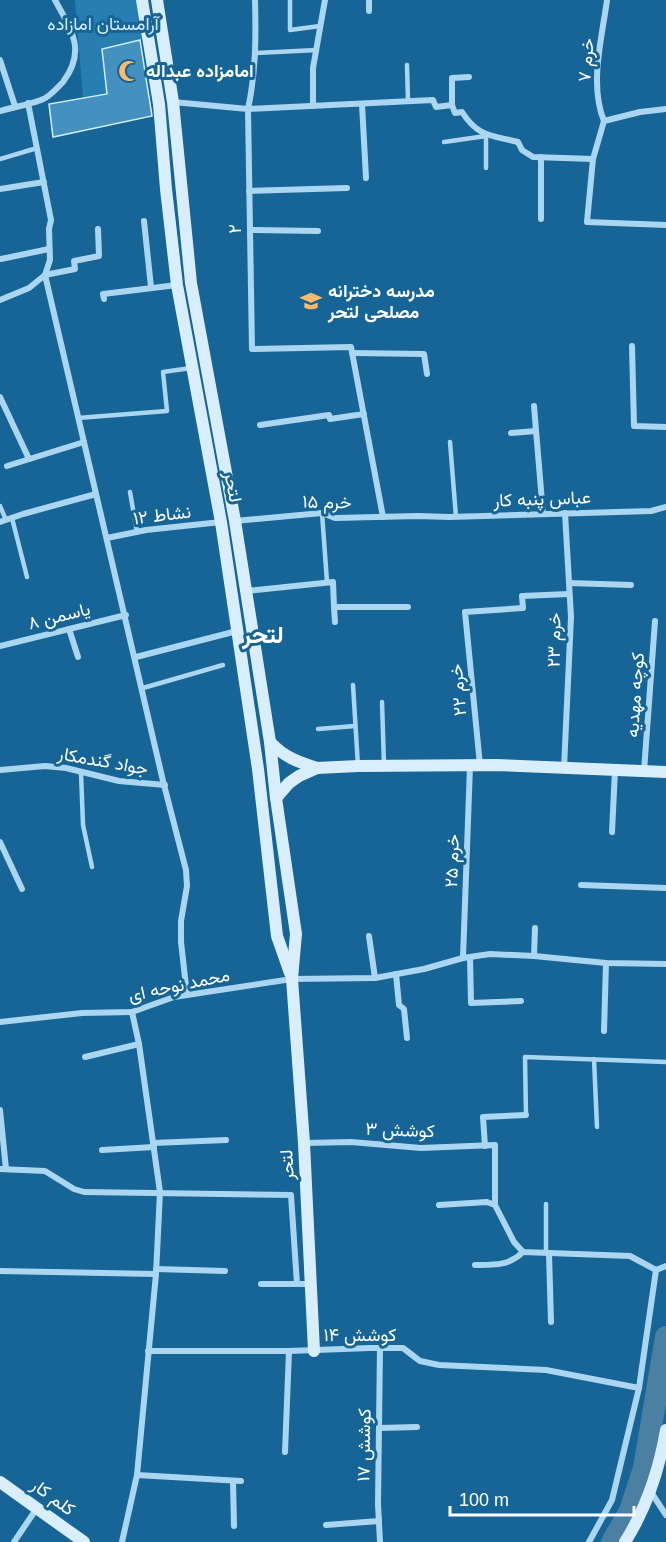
<svg xmlns="http://www.w3.org/2000/svg" width="666" height="1542" viewBox="0 0 666 1542" font-family="Helvetica,Vazirmatn,sans-serif">
<rect width="100%" height="100%" fill="#176596"/>
<polygon fill="#277eb3" points="75,0 140,0 148,38 102,49 107,94 83,98"/>
<g fill="none" stroke-linecap="round" stroke-linejoin="round">
<polyline stroke="#4b80a3" stroke-width="22" points="612,1542 630,1511 644,1468 666,1337"/>
</g>
<polygon fill="#4490bf" stroke="#d1ecfc" stroke-width="1.5" points="140,40 152,116 53,137 49,104 107,94 102,49"/>
<g fill="none" stroke-linecap="round" stroke-linejoin="round">
<g stroke="#aad6f1" stroke-width="4.5">
<polyline points="290,0 290,30 320,26"/>
<polyline points="256,53 317,50"/>
<polyline points="407,65 408,101"/>
<polyline points="444,142 486,136 486,168"/>
<polyline points="0,159 37,148"/>
<polyline points="78,418 167,411 163,372 191,368"/>
<polyline points="450,442 456,517"/>
<polyline points="130,492 137,532"/>
<polyline points="0,506 6,520"/>
<polyline points="322,513 327,582"/>
<polyline points="12,518 27,577"/>
<polyline points="353,685 358,766"/>
<polyline points="143,688 223,665"/>
<polyline points="382,702 384,765"/>
<polyline points="318,729 355,726"/>
<polyline points="81,773 83,825 92,867"/>
<polyline points="594,1059 597,1127"/>
<polyline points="526,1115 525,1057 666,1062"/>
<polyline points="546,1253 546,1204"/>
</g>
<g stroke="#aad6f1" stroke-width="6">
<path d="M 255,0 C 256,37 256,72 248,109 L 252,349 L 351,347 L 383,517"/>
<polyline points="369,0 369,11"/>
<polyline points="0,60 15,106"/>
<path d="M 173,102 L 248,109 L 433,100 L 436,107 L 452,105 L 455,113 L 462,112 C 478,137 491,135 518,142 L 522,150 L 533,157 L 593,159 L 604,121 L 640,112 L 666,109"/>
<polyline points="28,103 51,220 49,229 50,260 45,275 163,781 186,870 187,886 181,921 181,942 187,995"/>
<polyline points="362,104 366,178"/>
<polyline points="452,105 452,78 469,77"/>
<polyline points="313,106 313,68 325,0"/>
<path d="M 0,111 C 14,107 28,105 41,100 C 49,98 57,88 63,82 C 87,50 71,30 55,0"/>
<path d="M 604,121 C 589,85 602,38 607,0"/>
<polyline points="541,157 541,219"/>
<polyline points="593,159 587,222 666,225"/>
<polyline points="0,189 44,182"/>
<polyline points="249,191 347,188"/>
<polyline points="144,221 151,287"/>
<polyline points="250,230 318,231"/>
<polyline points="1,259 49,249"/>
<polyline points="104,299 103,294 177,285"/>
<polyline points="0,300 29,288 45,275 75,269 74,261 99,256 98,229"/>
<polyline points="632,346 634,426 666,427"/>
<polyline points="352,353 424,354 427,374"/>
<polyline points="0,397 29,459"/>
<polyline points="534,406 543,514"/>
<polyline points="260,425 329,415 330,419 364,414"/>
<polyline points="511,433 536,431"/>
<polyline points="7,466 84,442"/>
<polyline points="235,521 322,513 335,518 418,516 449,517 651,511 666,507"/>
<polyline points="0,522 23,514 96,494"/>
<polyline points="107,538 146,530 221,522"/>
<polyline points="569,583 631,585"/>
<polyline points="246,591 333,582 334,607 408,607"/>
<polyline points="334,607 335,622"/>
<polyline points="69,629 78,657"/>
<polyline points="0,646 126,615"/>
<polyline points="136,657 237,631"/>
<polyline points="480,765 465,612 523,608 522,596 569,594"/>
<polyline points="564,768 571,617 565,513"/>
<polyline points="0,770 45,766 66,768 119,781 165,785"/>
<polyline points="644,771 655,621"/>
<polyline points="612,832 615,770"/>
<polyline points="0,842 22,889"/>
<polyline points="581,885 666,888"/>
<polyline points="369,936 375,978"/>
<polyline points="534,956 535,928"/>
<polyline points="470,957 471,1003 521,1001"/>
<polyline points="463,958 470,766"/>
<polyline points="396,974 399,1005 404,1009 407,1038"/>
<polyline points="0,1022 82,1013 132,1012 174,997 187,995 292,979 375,978 424,969 463,958 490,954 534,956 606,963 666,964"/>
<polyline points="604,1031 606,963"/>
<polyline points="85,1057 139,1044"/>
<polyline points="0,1110 6,1169"/>
<polyline points="153,1143 226,1140"/>
<polyline points="304,1143 351,1142 421,1148 495,1145 495,1205 514,1242 523,1252 630,1256 656,1270"/>
<polyline points="485,1146 483,1117 526,1115"/>
<polyline points="102,1150 154,1147"/>
<polyline points="0,1169 45,1171 74,1189 84,1192 291,1195 297,1284"/>
<polyline points="439,1205 487,1202 495,1205"/>
<polyline points="549,1253 551,1322"/>
<path d="M 475,1265 C 494,1265 509,1266 523,1252"/>
<polyline points="156,1269 225,1271"/>
<polyline points="0,1271 156,1274"/>
<polyline points="261,1284 311,1284"/>
<polyline points="148,1351 289,1351 370,1348 403,1348 420,1361 439,1365 546,1370 639,1388"/>
<polyline points="379,1428 417,1427"/>
<polyline points="285,1452 289,1351"/>
<polyline points="137,1475 241,1481"/>
<polyline points="233,1481 234,1526"/>
<polyline points="651,1492 666,1515"/>
<polyline points="326,1525 379,1521"/>
<polyline points="14,1542 37,1508"/>
<polyline points="122,1542 137,1475 156,1274 160,1192 139,1044 132,1012"/>
<polyline points="380,1542 378,1504 380,1348"/>
<polyline points="589,1542 612,1500 639,1388 656,1270 666,1266"/>
</g>
<g stroke="#d8eefc" stroke-width="12">
<polyline points="142,0 159,104 166,189 177,285 221,522 258,769 277,936 290,973"/>
<polyline points="157,0 173,102 191,283 235,521 270,742 276,798 296,934 292,979 304,1143 314,1351"/>
<path d="M 270,742 C 284,757 298,762 317,768"/>
<polyline points="276,798 289,783 299,776 317,768 358,766 496,765 666,772"/>
<polyline points="0,1482 84,1542"/>
<path d="M 625,1542 C 647,1507 659,1471 666,1430"/>
</g>
</g>
<defs>
<symbol id="mosque-bare" viewBox="-9 -9 18 18"><path d="M3.5-4.9A6 6 0 1 0 3.5 4.9A5 5 0 1 1 3.5-4.9Z" fill="#ffba6a" stroke="#176596" stroke-width="2.5" paint-order="stroke"/></symbol>
<symbol id="school-bare" viewBox="-9 -9 18 18"><path d="M0-5L7-2L0 1L-7-2ZM-4 1L0 2.5L4 1V4Q0 6-4 4Z" fill="#ffba6a" stroke="#176596" stroke-width="2.5" paint-order="stroke"/></symbol>
</defs>
<g fill-rule="evenodd">
<use href="#mosque-bare" x="114" y="56" width="30" height="30"/>
<use href="#school-bare" x="296" y="286" width="30" height="30"/>
</g>
<g text-anchor="middle" stroke-width="6" stroke-linejoin="round" paint-order="stroke">
<g font-size="18" fill="#d1ecfc" stroke="#176596">
<text x="103" y="30">آرامستان امازاده</text>
</g>
<g font-size="18" fill="#fff" stroke="#176596">
<text transform="translate(586 60) rotate(-85)" y="6">خرم ۷</text>
<text transform="translate(235 229) rotate(-91)" y="6">۲</text>
<text transform="translate(233 487) rotate(79)" y="6">لتحر</text>
<text transform="translate(542 499) rotate(-2)" y="6">عباس پنبه کار</text>
<text transform="translate(327 502) rotate(1)" y="6">خرم ۱۵</text>
<text transform="translate(162 515) rotate(-7)" y="6">نشاط ۱۲</text>
<text transform="translate(59 616) rotate(-14)" y="6">یاسمن ۸</text>
<text transform="translate(554 640) rotate(-89)" y="6">خرم ۲۳</text>
<text transform="translate(458 690) rotate(-95)" y="6">خرم ۲۲</text>
<text transform="translate(635 695) rotate(-86)" y="6">کوچه مهدیه</text>
<text transform="translate(103 761) rotate(10)" y="6">جواد گندمکار</text>
<text transform="translate(452 861) rotate(-88)" y="6">خرم ۲۵</text>
<text transform="translate(179 985) rotate(-12)" y="6">محمد نوحه ای</text>
<text transform="translate(400 1130) rotate(2)" y="6">کوشش ۳</text>
<text transform="translate(287 1165) rotate(-93)" y="6">لتحر</text>
<text x="360" y="1341">کوشش ۱۴</text>
<text transform="translate(364 1445) rotate(-89)" y="6">کوشش ۱۷</text>
<text transform="translate(53 1497) rotate(36)" y="6">کلم کار</text>
</g>
<g font-size="18" font-weight="bold" fill="#fff" stroke="#176596" text-anchor="start">
<text x="146" y="77">امامزاده عبداله</text>
<text x="328" y="297">مدرسه دخترانه<tspan x="328" dy="21">مصلحی لتحر</tspan></text>
</g>
<g font-size="24" font-weight="bold" fill="#fff" stroke="#176596">
<text x="263" y="643">لتحر</text>
</g>
</g>
<path d="M450 1506v9h184v-9" fill="none" stroke="#ffffff" stroke-width="3"/>
<text x="459" y="1506" font-size="18" fill="#ffffff" stroke="#176596" stroke-width="4.5" paint-order="stroke">100 m</text>
</svg>
